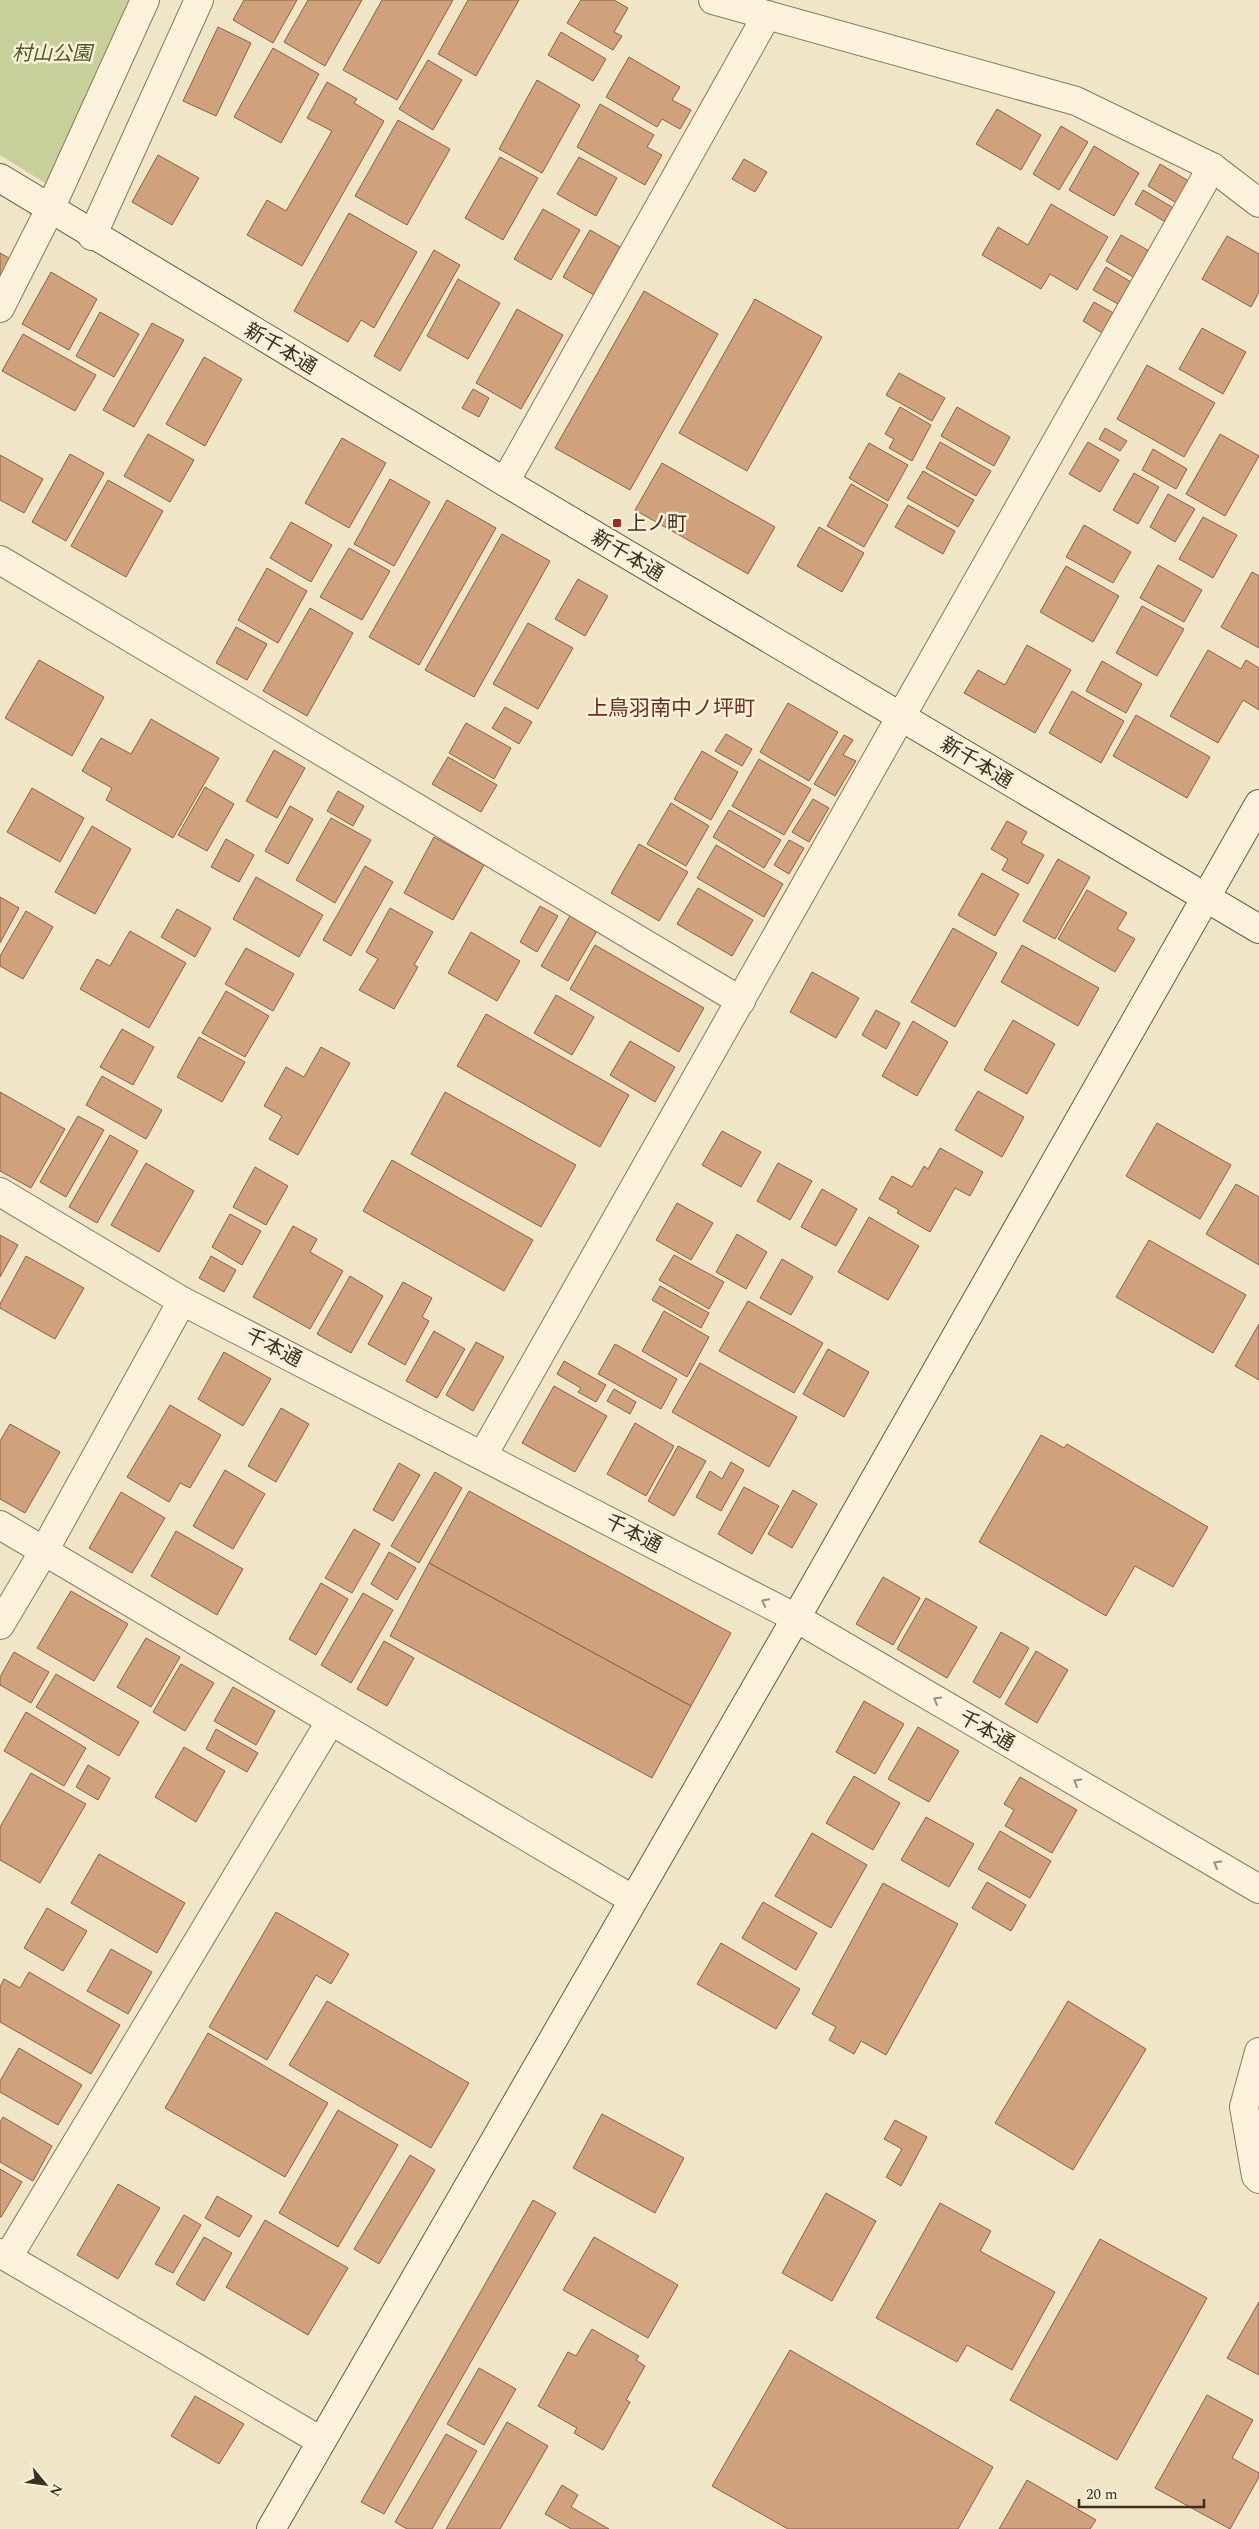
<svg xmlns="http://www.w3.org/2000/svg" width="1259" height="2529" viewBox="0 0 1259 2529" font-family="Spectral,'Noto Sans JP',serif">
<rect width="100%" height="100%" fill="#f0e5c7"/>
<polygon fill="#c7cf9a" points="0,0 132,0 50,186 0,155"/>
<g fill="#cfa17c" stroke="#8d6141">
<polygon points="244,0 297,0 273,43 233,20"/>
<polygon points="308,0 362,0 325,66 284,42"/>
<polygon points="382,0 453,0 397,100 343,70"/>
<polygon points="468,0 519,0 476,76 438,54"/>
<polygon points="581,0 614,0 628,8 614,32 622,36 613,50 567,23"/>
<polygon points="218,27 251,43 216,116 183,101"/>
<polygon points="561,32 606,59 593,81 548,55"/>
<polygon points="273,48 319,74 281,143 234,117"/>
<polygon points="629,57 680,87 672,100 691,110 680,129 662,119 657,127 606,97"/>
<polygon points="428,60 462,80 433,130 399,109"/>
<polygon points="537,80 580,105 542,173 499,149"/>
<polygon points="327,82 357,99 354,103 384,121 302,266 247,235 267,200 286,211 332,131 307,118"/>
<polygon points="600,104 654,135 647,147 662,155 645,185 577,147"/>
<polygon points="997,109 1041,135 1021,170 976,144"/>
<polygon points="398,120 450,149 407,225 355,196"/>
<polygon points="1061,126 1088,142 1059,190 1033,174"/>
<polygon points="1094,146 1139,173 1114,216 1069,190"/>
<polygon points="158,155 199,178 172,225 132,202"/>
<polygon points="500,157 538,178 503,240 465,218"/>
<polygon points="579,157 617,178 596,216 557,194"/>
<polygon points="744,159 767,172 755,192 732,179"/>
<polygon points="1160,164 1192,183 1180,205 1148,186"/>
<polygon points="1143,190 1177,210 1169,224 1135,204"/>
<polygon points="1051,204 1108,237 1077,290 1050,274 1041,289 982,255 998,227 1028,245"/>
<polygon points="543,209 580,230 551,280 514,259"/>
<polygon points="349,213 417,252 374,328 361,320 348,342 294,311"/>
<polygon points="590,230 620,247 594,295 563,277"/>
<polygon points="1121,235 1151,252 1135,278 1106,261"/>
<polygon points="1227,236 1259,254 1259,292 1251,307 1202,279"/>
<polygon points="434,250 460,265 400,371 374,356"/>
<polygon points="0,253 14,261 0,285"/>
<polygon points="1106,267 1131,282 1118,304 1093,290"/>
<polygon points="51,272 97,299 69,350 22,324"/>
<polygon points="458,279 500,303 468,359 427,336"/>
<polygon points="644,291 718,334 630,490 555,448"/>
<polygon points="755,299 822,337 747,471 679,433"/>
<polygon points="1094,302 1115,314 1104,334 1083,321"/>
<polygon points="517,309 563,335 521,409 476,383"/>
<polygon points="100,312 139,334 114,377 76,356"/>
<polygon points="152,323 184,340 134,427 103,410"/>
<polygon points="1202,328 1246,352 1223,394 1179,369"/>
<polygon points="23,334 96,375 75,411 2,371"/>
<polygon points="204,357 242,379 205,446 166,424"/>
<polygon points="1147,365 1215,403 1184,457 1117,419"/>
<polygon points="899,373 945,398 932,421 886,395"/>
<polygon points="473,389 489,398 479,417 462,408"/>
<polygon points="900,407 931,425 912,461 889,448 894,439 885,434"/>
<polygon points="957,407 1010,437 994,466 941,436"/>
<polygon points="1105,428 1127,441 1120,451 1099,439"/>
<polygon points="148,434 194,460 170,502 124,476"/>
<polygon points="1220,434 1259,456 1225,516 1186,494"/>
<polygon points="342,438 386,463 349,528 305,503"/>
<polygon points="940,442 991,471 976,496 926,468"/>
<polygon points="1088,442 1119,460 1100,492 1069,474"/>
<polygon points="869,443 908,465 888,501 849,478"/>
<polygon points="1153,449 1187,469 1176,489 1142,470"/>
<polygon points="70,454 104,473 66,541 32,522"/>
<polygon points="0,455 43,479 24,513 0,500"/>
<polygon points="662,463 775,527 748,574 635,510"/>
<polygon points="923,471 974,500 958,527 907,498"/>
<polygon points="1134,473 1159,487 1138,524 1113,510"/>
<polygon points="390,479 430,502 394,566 354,544"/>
<polygon points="108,480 163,511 126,577 71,546"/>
<polygon points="851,484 888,505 864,547 827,526"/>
<polygon points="1168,494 1195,509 1175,542 1150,527"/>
<polygon points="447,500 496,528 419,665 369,637"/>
<polygon points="908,505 955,531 943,554 895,527"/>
<polygon points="1203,517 1237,535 1213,578 1179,559"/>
<polygon points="291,522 332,545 311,582 270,558"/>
<polygon points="1084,525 1131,552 1113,583 1066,557"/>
<polygon points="819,527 864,553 842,592 797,566"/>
<polygon points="502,534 550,561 474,697 425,670"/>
<polygon points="349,548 390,571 362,620 320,597"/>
<polygon points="1158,565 1202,590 1184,622 1140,598"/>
<polygon points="1066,566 1119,596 1093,642 1040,612"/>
<polygon points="267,568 307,591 278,643 238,620"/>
<polygon points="1252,572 1259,576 1259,648 1221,627"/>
<polygon points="578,579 608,596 585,636 555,619"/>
<polygon points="1142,606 1184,629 1157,676 1116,653"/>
<polygon points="310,608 353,633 307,716 263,691"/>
<polygon points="528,623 573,648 538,709 493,684"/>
<polygon points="236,627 267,644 247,680 216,663"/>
<polygon points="1027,645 1071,670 1035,733 964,693 978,670 1005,685"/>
<polygon points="1208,650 1241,669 1246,660 1259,668 1259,710 1243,700 1218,743 1170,716"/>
<polygon points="39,660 104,697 72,756 5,718"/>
<polygon points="1102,661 1142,684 1126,713 1086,691"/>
<polygon points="1072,691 1124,721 1101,763 1049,733"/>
<polygon points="788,703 838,732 809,781 760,752"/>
<polygon points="505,707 532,722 519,744 492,728"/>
<polygon points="1136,715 1210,757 1187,798 1113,756"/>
<polygon points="151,719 219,758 173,838 106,800 112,788 82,771 101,738 131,754"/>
<polygon points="466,723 511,748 494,779 449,753"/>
<polygon points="726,734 752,749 742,766 715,751"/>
<polygon points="844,735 853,740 843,755 856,761 835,796 814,784"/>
<polygon points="274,750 305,768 277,818 246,801"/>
<polygon points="702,751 738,772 711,820 674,799"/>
<polygon points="448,757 497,785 481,812 432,784"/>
<polygon points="759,759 811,789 784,835 732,806"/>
<polygon points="205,787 234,804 207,851 178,835"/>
<polygon points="32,788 84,818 60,862 7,832"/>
<polygon points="338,791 364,806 353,826 327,811"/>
<polygon points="813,799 829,808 809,842 792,832"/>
<polygon points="671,803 709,826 686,866 647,844"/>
<polygon points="290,806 313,819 288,864 265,851"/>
<polygon points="729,810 781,840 764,868 713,837"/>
<polygon points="331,818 371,840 335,903 296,880"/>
<polygon points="1007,821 1027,832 1021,843 1044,855 1028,884 1002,870 1008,859 991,849"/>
<polygon points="92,826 131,849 95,914 55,892"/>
<polygon points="434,837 484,865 453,920 404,893"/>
<polygon points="226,839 254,855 239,882 211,867"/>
<polygon points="789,840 804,848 789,874 774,865"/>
<polygon points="639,844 688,872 659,921 611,893"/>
<polygon points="716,845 783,884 764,917 697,878"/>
<polygon points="1058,859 1090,877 1055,939 1023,921"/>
<polygon points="365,866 393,882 351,956 323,940"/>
<polygon points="982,873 1019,894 995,936 958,915"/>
<polygon points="256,877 323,915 299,957 233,919"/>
<polygon points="698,888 753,920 732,956 677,924"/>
<polygon points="1087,890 1127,913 1117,929 1135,939 1115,972 1058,939"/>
<polygon points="0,897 19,908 0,943"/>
<polygon points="540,906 558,916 537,952 520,942"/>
<polygon points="390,908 433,932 414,965 418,967 394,1009 359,990 378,959 366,952"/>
<polygon points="177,909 211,928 195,957 161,937"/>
<polygon points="26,911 53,927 23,979 0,966 0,956"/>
<polygon points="571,914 598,929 568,981 541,966"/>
<polygon points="953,928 997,953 955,1027 911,1002"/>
<polygon points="130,931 186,963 149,1028 80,989 97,959 110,966"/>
<polygon points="471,932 520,961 497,1001 448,973"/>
<polygon points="595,945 704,1008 679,1052 570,989"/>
<polygon points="1022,945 1099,988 1078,1026 1001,982"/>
<polygon points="246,948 294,974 273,1011 225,984"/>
<polygon points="812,972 859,998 836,1038 790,1012"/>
<polygon points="226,991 269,1016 245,1057 202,1033"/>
<polygon points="556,995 594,1017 572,1055 534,1033"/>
<polygon points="876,1010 900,1023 886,1049 862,1035"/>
<polygon points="486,1014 629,1095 600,1147 457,1066"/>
<polygon points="1013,1020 1055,1044 1027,1094 984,1070"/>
<polygon points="913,1021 948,1042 917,1096 882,1076"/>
<polygon points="122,1029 154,1047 133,1085 100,1067"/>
<polygon points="199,1037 245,1062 222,1102 177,1077"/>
<polygon points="630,1041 675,1067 655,1102 610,1075"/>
<polygon points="321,1047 350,1063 298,1155 269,1139 282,1116 264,1106 286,1067 304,1077"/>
<polygon points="102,1076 162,1110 146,1139 86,1105"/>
<polygon points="978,1091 1024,1117 1002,1157 955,1130"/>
<polygon points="0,1092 65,1129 31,1188 0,1171"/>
<polygon points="445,1092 576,1165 541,1227 411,1154"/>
<polygon points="78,1116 104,1130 66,1197 40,1182"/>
<polygon points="1157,1123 1231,1165 1200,1219 1126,1176"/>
<polygon points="722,1131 761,1152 741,1187 702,1165"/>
<polygon points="110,1135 138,1151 97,1223 69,1207"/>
<polygon points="940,1148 983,1172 970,1196 955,1188 930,1232 897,1213 899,1210 879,1199 892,1176 912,1187 924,1166 928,1169"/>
<polygon points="392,1160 533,1240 504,1291 363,1211"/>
<polygon points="146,1163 194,1191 159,1252 111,1225"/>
<polygon points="778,1163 812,1181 790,1220 757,1201"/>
<polygon points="255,1167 288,1186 266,1225 233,1207"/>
<polygon points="1236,1184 1259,1197 1259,1265 1206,1234"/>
<polygon points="822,1189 857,1209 836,1246 801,1227"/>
<polygon points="677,1203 713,1223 691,1260 656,1240"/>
<polygon points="230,1214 261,1231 242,1265 212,1247"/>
<polygon points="869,1217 919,1246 888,1300 838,1272"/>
<polygon points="293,1226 317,1239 310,1252 343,1271 310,1329 253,1297"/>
<polygon points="737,1234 767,1252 746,1289 716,1272"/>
<polygon points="0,1235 18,1245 0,1277"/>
<polygon points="1149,1240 1246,1295 1213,1353 1116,1297"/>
<polygon points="674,1255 724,1282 709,1309 659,1280"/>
<polygon points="26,1256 84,1288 55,1339 0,1308 0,1304"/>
<polygon points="211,1256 236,1270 224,1292 199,1278"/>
<polygon points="782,1259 813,1277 791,1315 760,1298"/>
<polygon points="350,1276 383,1296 351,1353 317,1334"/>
<polygon points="403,1282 432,1298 422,1317 429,1321 405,1365 368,1344"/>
<polygon points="660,1286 709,1313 701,1328 652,1300"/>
<polygon points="748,1301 823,1343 794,1393 719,1351"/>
<polygon points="664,1311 709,1337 687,1377 642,1351"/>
<polygon points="1259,1324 1259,1380 1235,1366"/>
<polygon points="434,1331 465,1349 437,1398 406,1381"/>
<polygon points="476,1342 504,1357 473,1411 446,1395"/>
<polygon points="615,1344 677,1379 661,1409 598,1374"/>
<polygon points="828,1349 869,1372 844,1417 803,1394"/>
<polygon points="224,1352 271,1379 243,1426 198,1399"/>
<polygon points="564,1361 606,1385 596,1402 578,1392 581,1388 557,1374"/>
<polygon points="700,1363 797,1417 769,1467 672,1412"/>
<polygon points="554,1386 607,1416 575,1472 522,1443"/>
<polygon points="614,1389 636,1402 630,1414 607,1401"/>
<polygon points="170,1405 221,1435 190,1488 180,1483 169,1502 127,1477"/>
<polygon points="281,1408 309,1424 276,1482 248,1466"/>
<polygon points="635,1423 674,1446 646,1496 607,1474"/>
<polygon points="10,1424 60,1452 25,1513 0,1499 0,1441"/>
<polygon points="1041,1435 1064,1448 1067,1444 1208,1527 1173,1587 1135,1566 1106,1616 979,1542"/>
<polygon points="678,1446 706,1461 674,1516 648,1501"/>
<polygon points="731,1462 744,1470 721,1511 696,1497 710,1471 722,1479"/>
<polygon points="399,1463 420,1475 393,1521 373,1510"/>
<polygon points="225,1470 265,1494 233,1549 193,1526"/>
<polygon points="435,1472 462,1488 419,1563 391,1546"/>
<polygon points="744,1487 779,1506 752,1554 718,1534"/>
<polygon points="793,1490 817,1504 792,1548 768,1534"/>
<polygon points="469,1491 731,1633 691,1706 429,1563"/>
<polygon points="121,1492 165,1518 132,1573 89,1548"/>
<polygon points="354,1529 380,1544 352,1593 325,1578"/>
<polygon points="176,1531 243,1569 217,1615 151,1576"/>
<polygon points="389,1552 416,1568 397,1600 371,1584"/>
<polygon points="429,1563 691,1706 652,1778 390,1636"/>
<polygon points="883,1577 920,1598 893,1645 856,1624"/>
<polygon points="321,1583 348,1599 316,1655 289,1639"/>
<polygon points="71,1591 128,1624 94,1681 37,1648"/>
<polygon points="363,1593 393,1610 351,1683 321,1665"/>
<polygon points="926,1598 977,1627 947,1678 897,1649"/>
<polygon points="1001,1632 1029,1648 1000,1698 973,1682"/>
<polygon points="146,1638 180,1657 151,1707 117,1687"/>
<polygon points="384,1641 414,1658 387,1706 357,1689"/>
<polygon points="1036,1651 1068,1670 1037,1723 1005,1704"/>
<polygon points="14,1652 49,1672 31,1703 0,1685 0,1677"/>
<polygon points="181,1664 214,1683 185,1731 153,1712"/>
<polygon points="56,1674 139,1722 119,1756 36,1707"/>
<polygon points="233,1687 275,1711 256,1745 214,1721"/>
<polygon points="864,1701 904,1724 875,1774 836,1752"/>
<polygon points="26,1712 86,1748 64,1786 4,1751"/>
<polygon points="918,1727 959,1751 929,1802 888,1779"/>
<polygon points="216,1729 258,1753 247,1772 206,1749"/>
<polygon points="184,1747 225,1771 196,1822 155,1797"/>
<polygon points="88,1765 110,1778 98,1800 76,1787"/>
<polygon points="31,1773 86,1804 40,1883 0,1860 0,1827"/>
<polygon points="854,1776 900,1803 873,1850 826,1823"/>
<polygon points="1020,1777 1077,1810 1052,1853 1005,1826 1014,1810 1004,1804"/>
<polygon points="926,1817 974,1844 949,1887 901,1860"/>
<polygon points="1000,1831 1051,1861 1030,1898 978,1869"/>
<polygon points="812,1833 867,1865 831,1928 775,1896"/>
<polygon points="99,1854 185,1903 157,1953 71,1903"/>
<polygon points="987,1882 1026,1905 1011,1931 972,1908"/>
<polygon points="883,1883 958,1924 886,2055 861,2041 854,2054 829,2040 836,2027 812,2014"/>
<polygon points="763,1902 817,1933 796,1970 742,1938"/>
<polygon points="47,1908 87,1931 63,1971 24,1948"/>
<polygon points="276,1912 349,1954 331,1984 316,1975 267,2060 209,2027"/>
<polygon points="721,1943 800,1989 776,2029 697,1984"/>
<polygon points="111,1949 152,1972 128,2014 87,1991"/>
<polygon points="29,1972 120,2025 91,2074 0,2022 0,1987 4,1979 20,1988"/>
<polygon points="327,2001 469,2083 431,2148 289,2065"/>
<polygon points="1068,2001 1146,2049 1073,2170 995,2123"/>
<polygon points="208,2033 328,2103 285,2177 165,2108"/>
<polygon points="19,2048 82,2085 58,2125 0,2092 0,2081"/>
<polygon points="338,2110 398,2145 338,2247 279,2213"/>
<polygon points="602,2114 684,2158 655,2213 573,2168"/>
<polygon points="3,2117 52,2146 33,2181 0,2162 0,2122"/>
<polygon points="895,2120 927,2137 901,2186 886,2177 902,2149 884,2139"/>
<polygon points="410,2155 435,2170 379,2264 354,2249"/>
<polygon points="0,2169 22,2182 1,2217 0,2217"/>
<polygon points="118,2184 160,2208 118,2279 77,2255"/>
<polygon points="826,2193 876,2221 832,2301 782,2273"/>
<polygon points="217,2196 252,2216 239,2237 205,2218"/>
<polygon points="533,2200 556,2213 384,2514 361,2502"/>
<polygon points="940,2203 991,2231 980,2251 1055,2292 1012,2370 967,2345 957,2362 876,2318"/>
<polygon points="184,2215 201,2225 173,2273 155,2264"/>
<polygon points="265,2220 348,2268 308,2335 226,2287"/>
<polygon points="204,2237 232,2253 204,2301 176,2284"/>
<polygon points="594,2237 678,2285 648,2338 563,2290"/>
<polygon points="1100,2239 1207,2298 1117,2460 1010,2400"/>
<polygon points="1259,2302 1259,2375 1227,2358"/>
<polygon points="592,2329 639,2356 636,2360 645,2366 626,2400 630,2402 603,2450 574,2433 577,2428 538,2406 568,2352 576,2356"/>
<polygon points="790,2350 993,2467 958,2529 788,2529 712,2486"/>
<polygon points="479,2368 516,2389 484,2445 447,2424"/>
<polygon points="1207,2395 1253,2420 1232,2458 1259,2473 1259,2477 1230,2529 1155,2488"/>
<polygon points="195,2396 244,2424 219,2464 171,2436"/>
<polygon points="507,2422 548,2446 500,2529 446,2529"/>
<polygon points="446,2434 477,2451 432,2529 407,2529 395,2522"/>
<polygon points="1027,2480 1096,2520 1090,2529 999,2529"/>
<polygon points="562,2485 578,2495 571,2507 609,2529 571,2529 545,2514"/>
</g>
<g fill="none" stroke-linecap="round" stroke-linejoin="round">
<defs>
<g id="street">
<polyline points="713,0 1076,101 1212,167 1259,203"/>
<polyline points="92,236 199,0"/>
<polyline points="0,308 50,209 145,0"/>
<polyline points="505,482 767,15"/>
<polyline points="0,560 741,1001"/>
<polyline points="0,1192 182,1301 796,1618 1259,1889"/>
<polyline points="483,1455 1212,167"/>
<polyline points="0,1525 632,1899"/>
<polyline points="0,1625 44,1551 182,1301"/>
<polyline points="1259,2052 1244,2107 1256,2176 1259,2179"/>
<polyline points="0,2253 321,2441"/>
<polyline points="8,2257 330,1722"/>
</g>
<g id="secondary">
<polyline points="0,178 505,482 1259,929"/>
<polyline points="271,2529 796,1618 1259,804"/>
</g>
</defs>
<use href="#street" stroke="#8d775c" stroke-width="30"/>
<use href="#secondary" stroke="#6f583f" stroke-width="30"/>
<use href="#street" stroke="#faf2db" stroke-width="28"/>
<use href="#secondary" stroke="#faf2db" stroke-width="28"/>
</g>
<defs><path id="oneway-chevron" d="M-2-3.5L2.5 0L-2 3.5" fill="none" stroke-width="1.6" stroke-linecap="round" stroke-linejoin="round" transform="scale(1.25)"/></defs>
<g stroke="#9c907e">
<use href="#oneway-chevron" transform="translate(765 1602) rotate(-153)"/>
<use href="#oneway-chevron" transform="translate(937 1700) rotate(-150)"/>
<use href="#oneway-chevron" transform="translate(1077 1782) rotate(-150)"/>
<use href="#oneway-chevron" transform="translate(1217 1864) rotate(-150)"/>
</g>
<rect fill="#9e2c29" stroke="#f7efd7" stroke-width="2" x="612" y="518" width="10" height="10" rx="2.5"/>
<g text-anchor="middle" stroke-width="5" stroke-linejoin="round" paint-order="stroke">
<g font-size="20" font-style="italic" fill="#4b5a26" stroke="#f7efd7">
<text x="52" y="60">村山公園</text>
</g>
<g font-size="20" fill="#3d2e20" stroke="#f7efd7">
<text transform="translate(281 348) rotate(31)" y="7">新千本通</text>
<text transform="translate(628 555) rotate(31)" y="7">新千本通</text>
<text transform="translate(977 762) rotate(31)" y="7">新千本通</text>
<text transform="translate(274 1347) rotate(27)" y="7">千本通</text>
<text transform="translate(634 1533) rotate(27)" y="7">千本通</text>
<text transform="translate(987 1730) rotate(30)" y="7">千本通</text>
</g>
<g font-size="20" fill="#3d2e20" stroke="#f7efd7" text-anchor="start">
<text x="627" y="530">上ノ町</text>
</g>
<g font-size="21" fill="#6b301e" stroke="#f7efd7">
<text x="671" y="715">上鳥羽南中ノ坪町</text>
</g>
</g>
<g transform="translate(45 2484) rotate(119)" stroke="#f7efd7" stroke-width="4" paint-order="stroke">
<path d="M0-4L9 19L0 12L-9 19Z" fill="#3d2e20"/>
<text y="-8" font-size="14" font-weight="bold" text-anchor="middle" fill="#3d2e20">N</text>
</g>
<path d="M1079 2499v8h125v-8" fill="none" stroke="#3d2e20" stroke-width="2.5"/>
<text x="1086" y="2499" font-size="15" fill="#3d2e20" stroke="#f7efd7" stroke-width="4" paint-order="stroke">20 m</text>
</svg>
